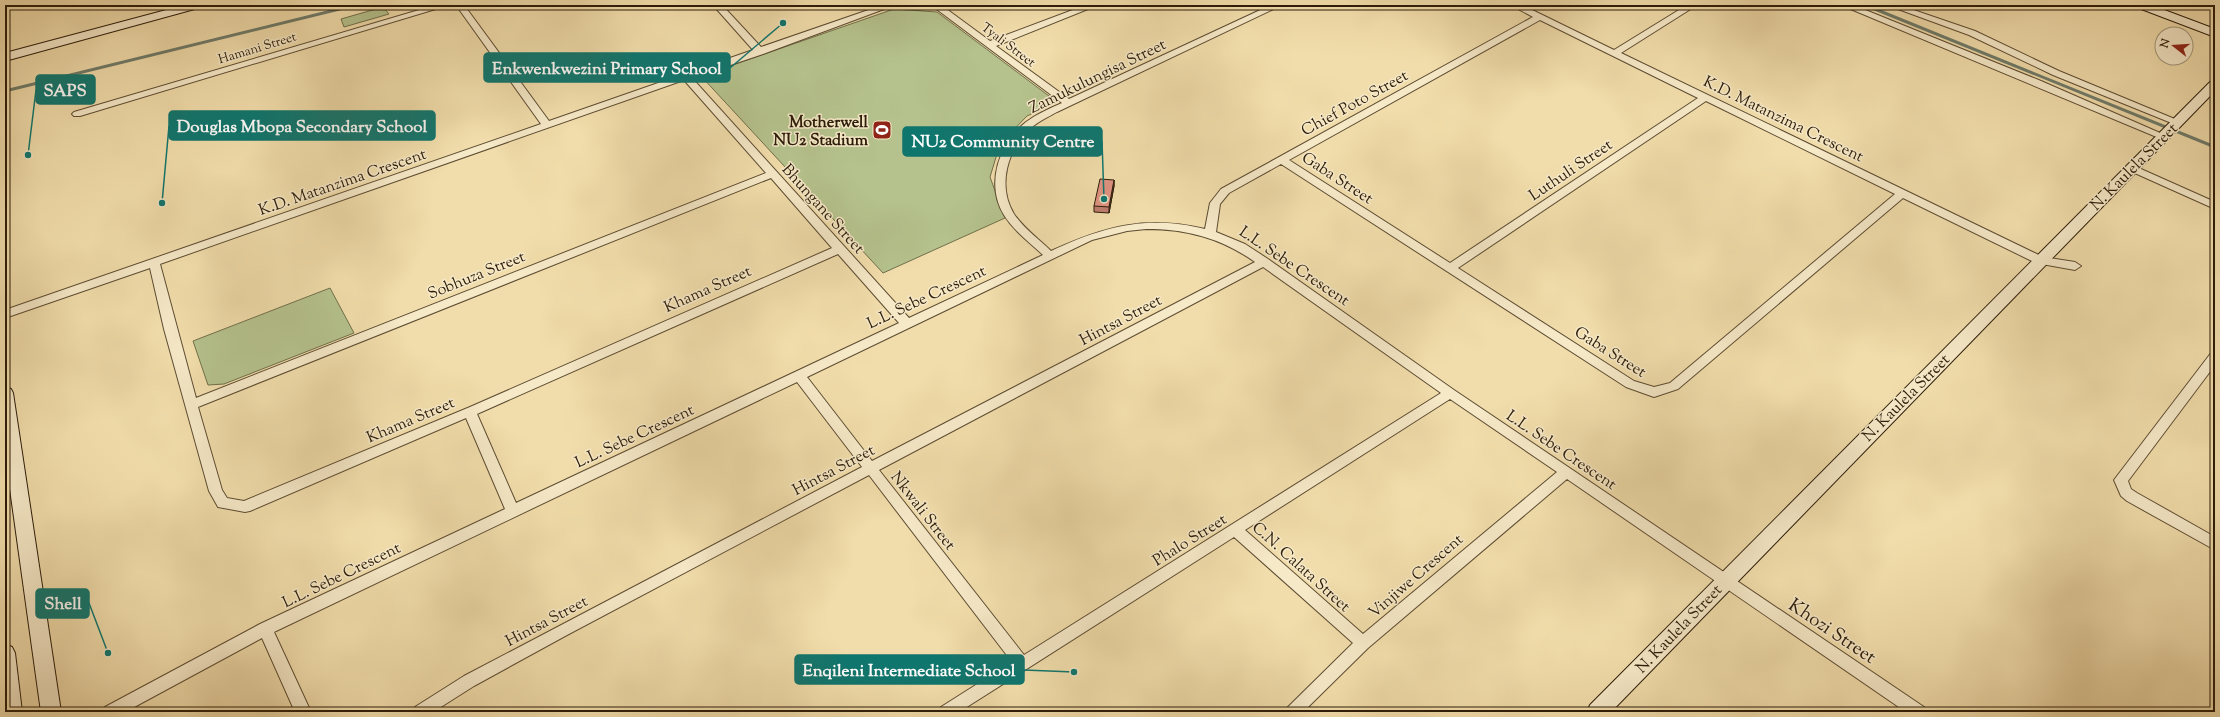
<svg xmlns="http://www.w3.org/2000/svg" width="2220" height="717" viewBox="0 0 2220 717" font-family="'Sorts Mill Goudy',serif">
<rect width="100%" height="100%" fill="#f1ddab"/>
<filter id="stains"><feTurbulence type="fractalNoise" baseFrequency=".005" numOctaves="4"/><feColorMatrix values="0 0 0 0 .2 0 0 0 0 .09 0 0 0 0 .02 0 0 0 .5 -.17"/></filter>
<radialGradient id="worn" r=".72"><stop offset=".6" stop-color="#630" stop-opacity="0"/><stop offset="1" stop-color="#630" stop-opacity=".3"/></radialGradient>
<g fill="#b5c28d" stroke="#706f4b">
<polygon points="383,7 389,14 344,27 341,19"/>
<polygon points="894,9 937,12 1057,102 1027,116 1000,144 990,177 1005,218 883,273 701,76"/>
<polygon points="330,288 354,333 224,384 208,385 193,341"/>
</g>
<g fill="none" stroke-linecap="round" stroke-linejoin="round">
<g stroke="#6f7b6a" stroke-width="3">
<polyline points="1865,5 2215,147"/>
<polyline points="5,91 356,5"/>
</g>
<defs>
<g id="street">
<polygon points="436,5 449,5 80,116 74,116 72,114 74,112"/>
<path d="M 456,5 L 464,5 L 549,121 L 753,50 L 713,5 L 722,5 L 761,47 L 883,5 L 895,5 L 763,54 L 692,78 L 909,318 L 1043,255 C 1029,242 1014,231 1004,215 C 985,184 999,143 1026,122 C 1037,114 1050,108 1062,103 L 931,5 L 941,5 L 990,41 L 1086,5 L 1098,5 L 996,46 L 1069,99 L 1271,5 L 1282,5 L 1057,112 C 1048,117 1039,121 1031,128 C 1007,149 997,186 1014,214 C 1024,229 1039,239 1051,251 C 1105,226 1147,215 1205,229 L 1210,203 L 1221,189 L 1533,17 L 1511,5 L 1522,5 L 1614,50 L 1687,5 L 1697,5 L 1621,53 L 2043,257 L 2075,262 L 2081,266 L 2075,270 L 2036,263 L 1903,198 L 1678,389 L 1654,397 L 1626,387 L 1281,164 L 1229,193 L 1220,204 L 1216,232 L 1245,244 L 1268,259 L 1454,390 L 1924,707 L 1927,712 L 1906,712 L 1567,479 L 1368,648 L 1303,712 L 1285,712 L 1288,707 L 1353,643 L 1234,537 L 959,712 L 938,712 L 941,707 L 1012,662 L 869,475 L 567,635 L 474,686 L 433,712 L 412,712 L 415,707 L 464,676 L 862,467 L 797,382 L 274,632 L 311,712 L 295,712 L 262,638 L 125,712 L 102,712 L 105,707 L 260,624 L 505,509 L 466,418 L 250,511 L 245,512 L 218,507 L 209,491 L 164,329 L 150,268 L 5,318 L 5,310 L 541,124 ZM 1540,20 L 1698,98 L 1450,263 L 1289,160 ZM 684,80 L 766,173 L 196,398 L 160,264 ZM 1706,101 L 1895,194 L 1670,383 L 1654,387 L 1634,381 L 1458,268 ZM 771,178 L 832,248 L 470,407 L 244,501 L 227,498 L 222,490 L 198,407 ZM 1146,229 C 1187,229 1221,238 1255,262 L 872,461 L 807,377 L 1092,240 L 1127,231 ZM 838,254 L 899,323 L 516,503 L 477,414 ZM 1263,267 L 1441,393 L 1024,655 L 879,470 ZM 1450,399 L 1557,472 L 1363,634 L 1245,530 Z"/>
<polygon points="1841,5 1853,5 2041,81 2167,136 2162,139 2159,138"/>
<polygon points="1887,5 1899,5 1975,31 2059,71 2182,122 2180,124 2174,124 2053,75 1969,35"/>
<polygon points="2132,165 2215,202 2215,209 2128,170 2128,166"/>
<polygon points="2215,352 2215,365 2128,481 2131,489 2137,493 2215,537 2215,550 2127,501 2121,496 2114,480 2211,353"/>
</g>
<g id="secondary">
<polygon points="185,5 204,5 202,7 5,61 5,53"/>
<polygon points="2134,5 2151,5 2215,29 2215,37 2136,7"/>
<polygon points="2215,80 2215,91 1611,712 1587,712 1590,705 2211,81"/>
<polygon points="5,387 11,389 13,393 61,712 41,712 5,453"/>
<polygon points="5,644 12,647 15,653 22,712 5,712"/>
</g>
</defs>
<use href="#street" stroke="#5d4c32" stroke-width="2"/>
<use href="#secondary" stroke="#2c1c09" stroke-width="2"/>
<use href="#street" fill="#f6e9c8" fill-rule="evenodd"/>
<use href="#secondary" fill="#f6e9c8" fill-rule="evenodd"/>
</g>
<polygon fill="#c07e6f" stroke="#2c1c09" points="1114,180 1114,186 1109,213 1094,212 1094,206"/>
<polygon fill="#9c675a" stroke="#2c1c09" points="1114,180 1114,186 1109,213 1109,207"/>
<polygon fill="#df9381" stroke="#2c1c09" points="1100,179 1114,180 1109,207 1094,206"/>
<defs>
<symbol id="stadium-square" viewBox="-11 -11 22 22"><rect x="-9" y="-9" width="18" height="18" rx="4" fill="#8f2418" stroke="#f6e9c8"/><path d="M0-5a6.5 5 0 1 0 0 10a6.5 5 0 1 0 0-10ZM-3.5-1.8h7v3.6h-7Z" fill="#fff"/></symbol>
</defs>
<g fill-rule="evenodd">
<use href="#stadium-square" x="871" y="119" width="22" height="22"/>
</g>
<g text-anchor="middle" stroke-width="3" stroke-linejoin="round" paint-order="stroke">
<g font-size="13" fill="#2c1c09" stroke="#f6e9c8">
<text transform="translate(1009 44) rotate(37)" y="5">Tyali Street</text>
<text transform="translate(257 47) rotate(-17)" y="5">Hamani Street</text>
</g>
<g font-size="16" fill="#2c1c09" stroke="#f6e9c8">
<text transform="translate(1097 75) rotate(-26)" y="6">Zamukulungisa Street</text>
<text transform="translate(1354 102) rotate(-29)" y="6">Chief Poto Street</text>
<text transform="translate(1784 118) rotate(26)" y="6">K.D. Matanzima Crescent</text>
<text transform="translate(2133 166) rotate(-45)" y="6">N. Kaulela Street</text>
<text transform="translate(1570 169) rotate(-34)" y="6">Luthuli Street</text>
<text transform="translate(1338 177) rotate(33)" y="6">Gaba Street</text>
<text transform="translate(342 181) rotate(-19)" y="6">K.D. Matanzima Crescent</text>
<text transform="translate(824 208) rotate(48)" y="6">Bhungane Street</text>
<text transform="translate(1295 265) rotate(34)" y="6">L.L. Sebe Crescent</text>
<text transform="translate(476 274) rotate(-22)" y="6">Sobhuza Street</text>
<text transform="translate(707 288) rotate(-24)" y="6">Khama Street</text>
<text transform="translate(926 296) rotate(-25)" y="6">L.L. Sebe Crescent</text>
<text transform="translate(1120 319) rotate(-28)" y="6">Hintsa Street</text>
<text transform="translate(1611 351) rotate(32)" y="6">Gaba Street</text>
<text transform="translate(1905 397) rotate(-45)" y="6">N. Kaulela Street</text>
<text transform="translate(410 419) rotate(-23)" y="6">Khama Street</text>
<text transform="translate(634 435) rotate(-25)" y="6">L.L. Sebe Crescent</text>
<text transform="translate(1562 449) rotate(34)" y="6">L.L. Sebe Crescent</text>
<text transform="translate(833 469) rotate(-28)" y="6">Hintsa Street</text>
<text transform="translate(924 510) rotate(52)" y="6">Nkwali Street</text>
<text transform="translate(1189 539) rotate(-32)" y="6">Phalo Street</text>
<text transform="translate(1302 566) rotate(42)" y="6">C.N. Calata Street</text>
<text transform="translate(341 574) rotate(-26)" y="6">L.L. Sebe Crescent</text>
<text transform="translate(1415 575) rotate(-41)" y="6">Vinjiwe Crescent</text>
<text transform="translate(546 620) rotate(-28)" y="6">Hintsa Street</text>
<text transform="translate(1678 628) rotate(-46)" y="6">N. Kaulela Street</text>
</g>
<g font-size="16" font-weight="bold" fill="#2c1c09" stroke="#f6e9c8" text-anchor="end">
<text x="868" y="127">Motherwell<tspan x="868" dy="18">NU2 Stadium</tspan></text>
</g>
<g font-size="19" fill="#2c1c09" stroke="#f6e9c8">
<text transform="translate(1833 630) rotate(34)" y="7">Khozi Street</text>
</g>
</g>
<path fill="none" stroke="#0f766e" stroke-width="1.5" d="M783 23L730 68M28 155L36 90M162 203L169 126M1104 199L1102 141M108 653L89 603M1074 672L1024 670"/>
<g fill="#0f766e" stroke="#f6e9c8" stroke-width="1.5">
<circle cx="783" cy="23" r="4"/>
<circle cx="28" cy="155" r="4"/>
<circle cx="162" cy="203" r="4"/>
<circle cx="1104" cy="199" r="4"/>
<circle cx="108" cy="653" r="4"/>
<circle cx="1074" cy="672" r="4"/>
</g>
<g fill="#0f766e" stroke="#0f766e" stroke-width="1.5">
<rect x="484" y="53" width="246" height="29" rx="4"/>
<rect x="36" y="75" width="59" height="29" rx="4"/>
<rect x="169" y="111" width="266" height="29" rx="4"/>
<rect x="903" y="127" width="199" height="29" rx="4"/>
<rect x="36" y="589" width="53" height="29" rx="4"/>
<rect x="795" y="655" width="229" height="29" rx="4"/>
</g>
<g font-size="17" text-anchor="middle" font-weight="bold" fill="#fff">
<text x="607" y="74">Enkwenkwezini Primary School</text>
<text x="65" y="96">SAPS</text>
<text x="302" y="132">Douglas Mbopa Secondary School</text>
<text x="1003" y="147">NU2 Community Centre</text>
<text x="63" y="609">Shell</text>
<text x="909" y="676">Enqileni Intermediate School</text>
</g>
<rect width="2220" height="717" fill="none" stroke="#f1ddab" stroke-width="20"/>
<rect x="6" y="6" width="2208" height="705" fill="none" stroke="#2c1c09" stroke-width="2"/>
<rect x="10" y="10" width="2200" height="697" fill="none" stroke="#2c1c09"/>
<g transform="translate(2174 46) rotate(287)"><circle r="19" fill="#f6e9c8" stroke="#a5977c"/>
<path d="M0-3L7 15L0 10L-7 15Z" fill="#8f2418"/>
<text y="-6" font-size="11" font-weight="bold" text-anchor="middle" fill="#2c1c09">N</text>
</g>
<rect width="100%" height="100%" filter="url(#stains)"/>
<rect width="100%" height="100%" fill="url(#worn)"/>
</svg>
